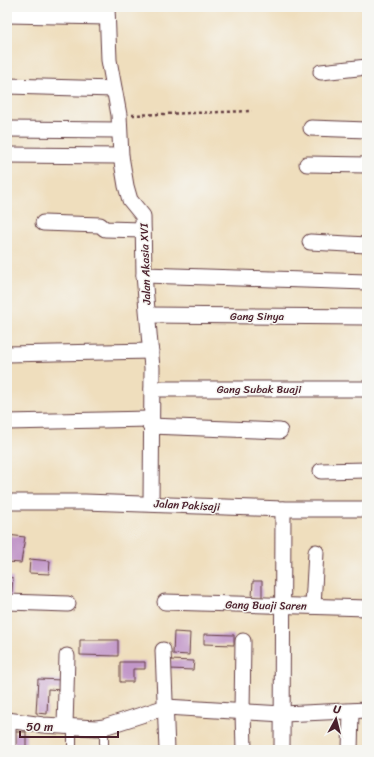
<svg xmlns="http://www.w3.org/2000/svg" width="374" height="757" viewBox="0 0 374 757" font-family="Sriracha,sans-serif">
<rect width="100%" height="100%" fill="#f6f6f2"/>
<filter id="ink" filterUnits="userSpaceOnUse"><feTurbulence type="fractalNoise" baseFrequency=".025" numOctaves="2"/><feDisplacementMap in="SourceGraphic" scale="8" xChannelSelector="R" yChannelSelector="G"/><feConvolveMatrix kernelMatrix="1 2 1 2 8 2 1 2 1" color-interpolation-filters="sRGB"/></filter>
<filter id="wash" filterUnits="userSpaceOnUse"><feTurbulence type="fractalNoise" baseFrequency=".012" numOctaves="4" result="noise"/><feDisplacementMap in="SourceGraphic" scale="16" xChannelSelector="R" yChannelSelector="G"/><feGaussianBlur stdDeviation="0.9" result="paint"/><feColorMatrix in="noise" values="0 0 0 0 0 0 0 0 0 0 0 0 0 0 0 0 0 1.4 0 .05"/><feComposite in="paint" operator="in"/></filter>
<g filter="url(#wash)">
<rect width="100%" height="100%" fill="#efdebd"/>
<g id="blocks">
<g fill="#c298c9">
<polygon points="7,535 25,537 21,563 7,562"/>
<polygon points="30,559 50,561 49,574 29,573"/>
<polygon points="7,577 13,578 11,602 7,601"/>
<polygon points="253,581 262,581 262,598 252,597"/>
<polygon points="174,632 190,633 189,655 173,654"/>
<polygon points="204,634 234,635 234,645 204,644"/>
<polygon points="80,640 118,640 118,656 80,655"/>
<polygon points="170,660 194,661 193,670 170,669"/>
<polygon points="120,662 145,662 145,669 133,669 133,682 120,682"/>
<polygon points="38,679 62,680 61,690 48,689 47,714 36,713"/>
<rect x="14" y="732" width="12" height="18"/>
</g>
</g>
</g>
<g filter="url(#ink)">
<use href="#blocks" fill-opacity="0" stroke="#633c41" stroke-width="1"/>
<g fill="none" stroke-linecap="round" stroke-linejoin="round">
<defs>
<g id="lane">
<polyline points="104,727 104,750"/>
<polyline points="72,750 72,726"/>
</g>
<g id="street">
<polyline points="107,7 109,60 119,115 121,156 126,186 130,200 143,216 144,275 152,368 151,503"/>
<polyline points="7,15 107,17"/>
<polyline points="321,72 367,67"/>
<polyline points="7,86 114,89"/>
<polyline points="311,128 367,130"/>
<polyline points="7,129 119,130"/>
<polyline points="7,155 121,156"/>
<polyline points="307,164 367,165"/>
<polyline points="43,223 100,225 105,229 143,230"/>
<polyline points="310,242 367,245"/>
<polyline points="144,275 367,282"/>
<polyline points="148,315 367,317"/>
<polyline points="7,354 151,351"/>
<polyline points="152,389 367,389"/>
<polyline points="7,422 150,419"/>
<polyline points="150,426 280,431"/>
<polyline points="321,471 367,470"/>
<polyline points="7,502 85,502 283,509 367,509"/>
<polyline points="7,602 68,604"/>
<polyline points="165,602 367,608"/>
<polyline points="313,606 316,552"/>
<polyline points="163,650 167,750"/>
<polyline points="242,712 243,641"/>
<polyline points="243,712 244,750"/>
<polyline points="7,720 43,725 96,728 104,727 166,707 283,714 367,710"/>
<polyline points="65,726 67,656"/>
<polyline points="8,750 8,720"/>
<polyline points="282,750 283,509"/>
<polyline points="350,750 351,712"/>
</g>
</defs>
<use href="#lane" stroke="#633c41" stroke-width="10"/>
<use href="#street" stroke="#633c41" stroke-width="17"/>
<polyline stroke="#633c41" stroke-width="2.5" stroke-dasharray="3 3" stroke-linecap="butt" points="132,115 252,111"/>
<use href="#lane" stroke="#fff" stroke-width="8"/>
<use href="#street" stroke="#fff" stroke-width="15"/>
</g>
</g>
<g text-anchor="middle" stroke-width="3" stroke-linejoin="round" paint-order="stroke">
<g font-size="11" fill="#4a1f2b" stroke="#f6f6f2">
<text transform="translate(145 264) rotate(-92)" y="4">Jalan Akasia XVI</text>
<text x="257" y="320">Gang Sinya</text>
<text x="259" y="393">Gang Subak Buaji</text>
<text transform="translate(187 505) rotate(3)" y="4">Jalan Pakisaji</text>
<text transform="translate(266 605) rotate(1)" y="4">Gang Buaji Saren</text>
</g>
</g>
<rect width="374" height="757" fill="none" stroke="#f6f6f2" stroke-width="24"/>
<g transform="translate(336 719) rotate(7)" stroke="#f6f6f2" stroke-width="3" paint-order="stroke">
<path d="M0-3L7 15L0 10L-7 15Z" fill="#4a1f2b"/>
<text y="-6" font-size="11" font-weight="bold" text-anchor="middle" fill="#4a1f2b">U</text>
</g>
<path d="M20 731v6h98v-6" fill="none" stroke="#4a1f2b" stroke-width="2"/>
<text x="26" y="731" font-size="12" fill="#4a1f2b" stroke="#f6f6f2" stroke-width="3" paint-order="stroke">50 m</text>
</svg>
